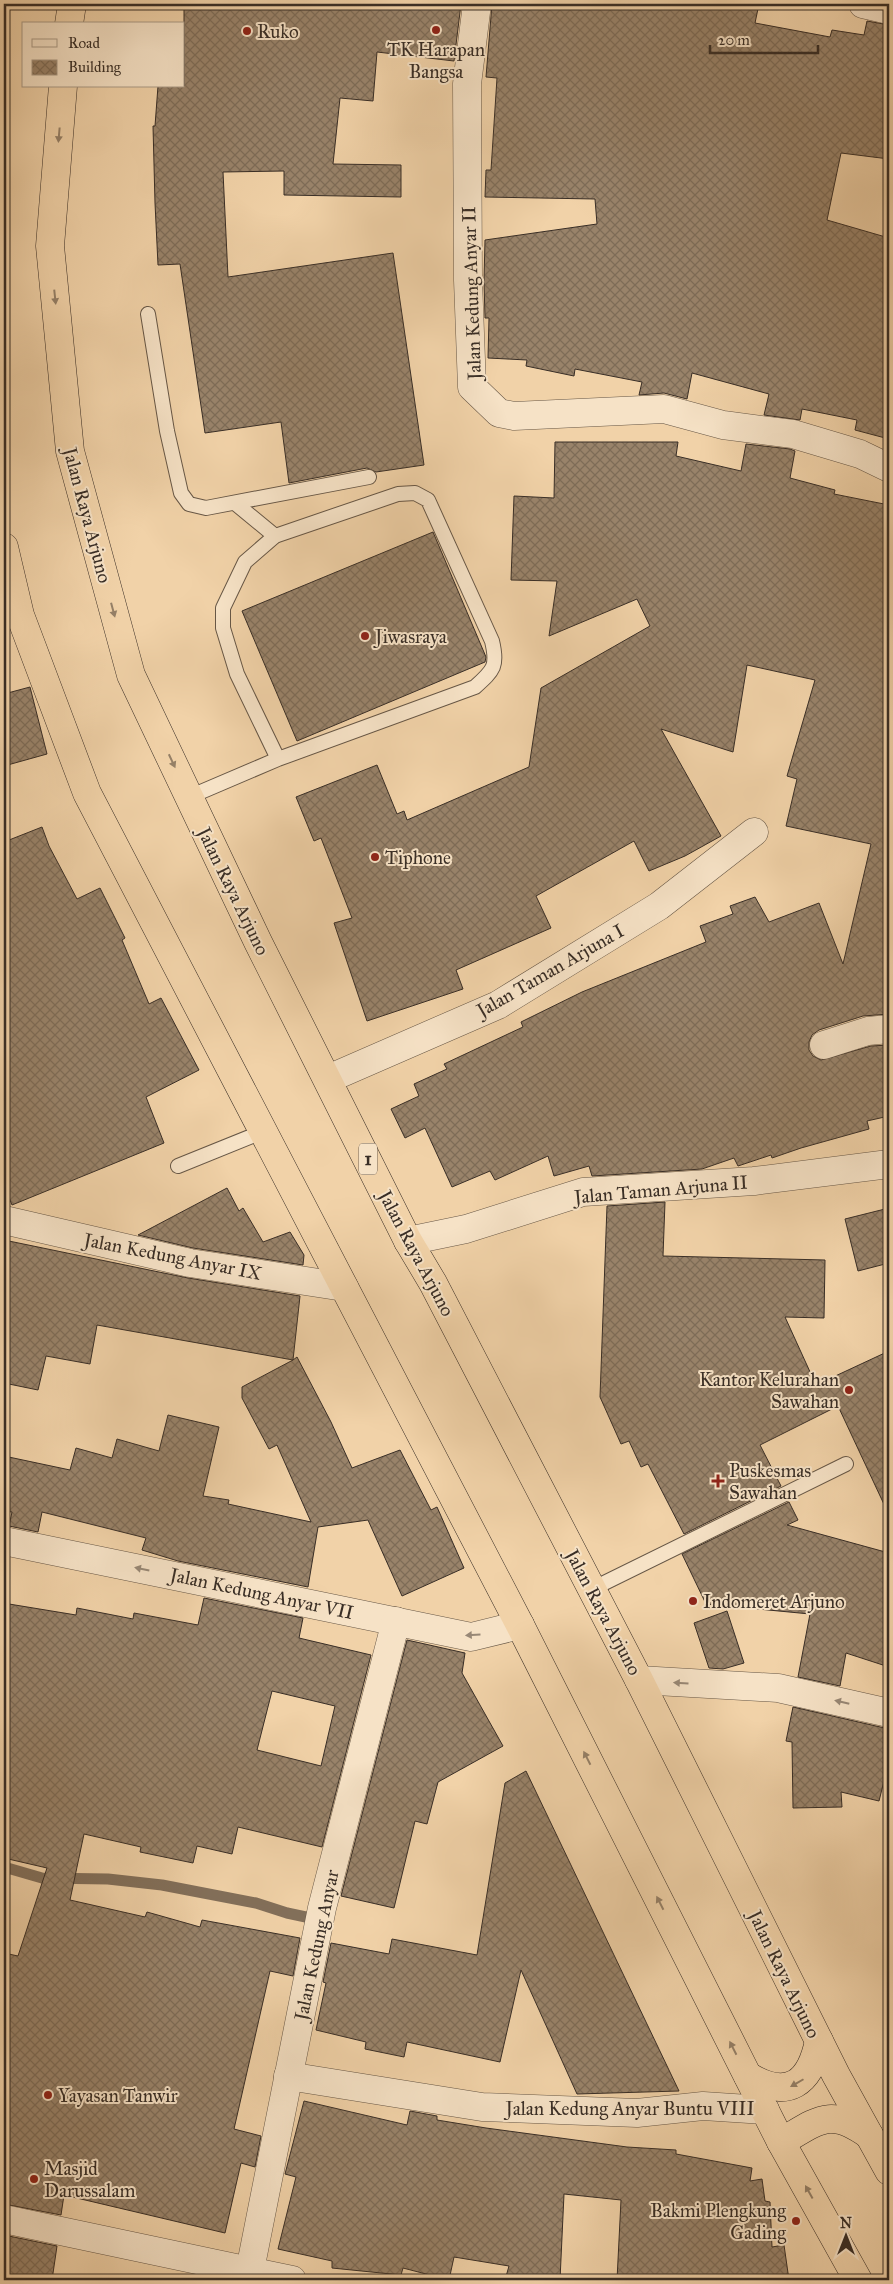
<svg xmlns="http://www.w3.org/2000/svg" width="893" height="2284" viewBox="0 0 893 2284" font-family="'IM FELL Great Primer',serif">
<defs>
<pattern id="building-cross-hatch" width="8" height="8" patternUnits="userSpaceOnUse" patternTransform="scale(1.25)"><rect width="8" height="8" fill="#99836a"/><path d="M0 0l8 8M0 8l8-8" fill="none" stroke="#7e6c57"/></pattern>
</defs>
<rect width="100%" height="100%" fill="#f1d2a8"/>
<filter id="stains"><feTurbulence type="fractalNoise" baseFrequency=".004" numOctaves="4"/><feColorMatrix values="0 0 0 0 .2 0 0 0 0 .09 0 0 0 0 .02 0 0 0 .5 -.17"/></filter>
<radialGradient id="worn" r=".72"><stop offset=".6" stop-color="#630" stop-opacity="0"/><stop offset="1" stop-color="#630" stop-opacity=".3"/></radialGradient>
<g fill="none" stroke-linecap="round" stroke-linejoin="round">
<polyline stroke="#826f5a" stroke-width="11" points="4,1867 42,1878 108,1879 162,1885 256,1903 287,1913 320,1920"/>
</g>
<g fill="url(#building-cross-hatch)" stroke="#392e26" fill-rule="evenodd">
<polygon points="184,4 461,4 454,61 377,52 373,101 340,98 333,164 401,165 401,197 284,195 284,171 223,172 228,277 393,253 424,465 376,472 367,468 289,483 281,422 205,433 180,264 158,265 155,203 153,126 155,126 158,86 184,86"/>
<polygon points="492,4 759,4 755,23 830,37 832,30 864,35 867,21 889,25 889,159 841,153 827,220 889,238 889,439 855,430 857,420 802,409 800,420 764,415 769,394 692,373 687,399 664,393 639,395 642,382 575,369 574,376 526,366 527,360 488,358 489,318 485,318 484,281 485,240 597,224 595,199 485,197 486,170 491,170 497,78 486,77"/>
<polygon points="555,442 678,442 676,456 741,471 746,444 790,449 795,451 790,478 835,490 834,494 889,505 889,1014 863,1016 819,1030 812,1035 809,1042 809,1050 813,1056 821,1060 871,1046 889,1045 889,1116 867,1121 869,1129 801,1148 772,1158 771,1155 738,1166 734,1158 702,1169 592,1176 589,1166 554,1176 548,1156 495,1180 490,1171 452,1187 425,1128 405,1138 391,1109 419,1096 414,1084 447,1069 444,1064 523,1027 521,1022 582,992 706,942 700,926 733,914 730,906 755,897 769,922 819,903 843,964 871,844 786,826 797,779 787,776 815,680 747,665 733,752 661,729 721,836 685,856 649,871 634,841 536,896 551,928 456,970 463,989 367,1021 334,923 352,918 321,838 314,841 296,797 377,765 397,814 404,811 407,820 529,767 541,688 650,626 637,599 549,636 557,581 511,580 514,496 554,498"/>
<polygon points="433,532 486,657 485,662 297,741 242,611"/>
<polygon points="30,687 47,754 4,766 4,694"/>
<polygon points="42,827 49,846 77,899 100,888 125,938 122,940 149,1004 161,998 199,1070 146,1097 164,1143 12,1205 4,1185 4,842"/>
<polygon points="227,1188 239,1211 243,1208 263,1242 290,1232 304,1255 303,1265 193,1248 138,1235"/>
<polygon points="665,1202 663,1256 825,1260 824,1318 785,1317 816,1385 889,1351 889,1515 838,1406 760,1445 781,1486 684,1534 648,1464 641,1467 629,1441 621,1444 600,1397 607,1206"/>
<polygon points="889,1208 889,1263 858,1271 845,1219"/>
<polygon points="4,1240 188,1278 300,1296 293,1360 297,1357 331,1422 352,1468 400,1450 431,1510 437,1507 464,1568 402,1596 368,1520 318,1527 308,1587 178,1561 142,1550 146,1538 42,1512 38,1532 9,1526 12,1512 4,1511 4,1456 70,1470 76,1448 112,1458 117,1439 159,1451 168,1415 219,1427 203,1496 229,1500 228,1504 311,1522 277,1445 269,1449 242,1398 242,1387 293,1360 97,1325 90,1364 46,1356 38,1390 4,1383"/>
<polygon points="789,1502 798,1520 787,1525 889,1553 889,1667 846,1653 840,1686 798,1677 810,1614 706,1604 682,1554"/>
<path d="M 204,1598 L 303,1618 L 299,1638 L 371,1655 L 322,1847 L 238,1827 L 232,1854 L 197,1846 L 193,1863 L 140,1852 L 141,1847 L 84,1834 L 70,1900 L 145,1917 L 147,1912 L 200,1927 L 202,1920 L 300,1938 L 293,1976 L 270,1971 L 234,2129 L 261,2136 L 255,2167 L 241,2163 L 225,2233 L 64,2195 L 61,2215 L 4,2204 L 4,1953 L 18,1956 L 47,1868 L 4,1858 L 4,1632 L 9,1604 L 76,1615 L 77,1608 L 133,1619 L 134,1613 L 198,1625 ZM 272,1691 L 335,1706 L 321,1766 L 257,1750 Z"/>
<polygon points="727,1611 744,1663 723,1669 709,1668 694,1623"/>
<polygon points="407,1640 465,1653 462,1673 503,1746 438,1782 427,1824 415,1821 394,1908 341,1896"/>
<polygon points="793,1707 889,1729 889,1761 879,1801 841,1792 842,1807 793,1808 792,1742 786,1741"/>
<polygon points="526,1771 679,2091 577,2094 521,1970 500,2062 407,2042 404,2057 365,2049 366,2042 316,2030 326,1983 323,1982 331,1943 389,1954 392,1939 477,1955 505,1783"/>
<polygon points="304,2101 407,2125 410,2111 437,2116 437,2120 486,2128 627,2147 676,2150 676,2154 752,2168 750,2181 762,2179 765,2201 770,2202 772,2247 784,2245 789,2280 617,2280 621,2200 564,2194 560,2280 505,2280 509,2266 454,2257 449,2280 403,2268 401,2275 332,2268 332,2261 278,2249 296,2177 285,2174"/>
<polygon points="4,2235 57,2246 52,2280 4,2280"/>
</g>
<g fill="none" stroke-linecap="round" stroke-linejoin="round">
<defs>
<g id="service">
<polyline points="148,314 167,431 181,493 189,504 206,508 369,477"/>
<polyline points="235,503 275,536"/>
<path d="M 189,797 L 278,759 L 475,687 C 494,670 498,666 492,641 L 428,500 L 415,493 L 398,494 L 275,536 L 245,562 L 223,608 L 223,628 L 237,674 L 278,759"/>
<polyline points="178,1166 262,1132"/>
<polyline points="592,1589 846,1464"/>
</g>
<g id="minor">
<polyline points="477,4 467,84 468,280 472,387 499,413 514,416 664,409 723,425 793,434 860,454 889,468"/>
<polyline points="863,4 889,10"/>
<polyline points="824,1045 868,1031 889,1029"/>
<polyline points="328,1079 498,1005 659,906 754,832"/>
<polyline points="4,1220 190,1263 344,1287"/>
<polyline points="408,1241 466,1229 583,1192 754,1181 889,1164"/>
<polyline points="4,1541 471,1637 520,1625"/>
<polyline points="639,1680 778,1688 889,1713"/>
<polyline points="288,2076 482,2107 637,2113 703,2106 765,2110"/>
<polyline points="4,2219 292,2280"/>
<polyline points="248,2280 322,1908 396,1621"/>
</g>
<g id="trunk">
<polyline points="69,24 72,4"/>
<polyline points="63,86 50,246 70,451 131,675 258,942 408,1241 433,1283 639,1680 836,2075 889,2171"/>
<polyline points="4,547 20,615 87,793 520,1625 781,2142 858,2280"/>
<path d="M 748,2076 C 788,2100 810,2084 819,2041"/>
<path d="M 781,2142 C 819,2120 830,2107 869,2135"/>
</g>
</defs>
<use href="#service" stroke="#675746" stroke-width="16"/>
<use href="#minor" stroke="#675746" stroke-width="29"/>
<use href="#trunk" stroke="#392e26" stroke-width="29"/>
<use href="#service" stroke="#f6e2c6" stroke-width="14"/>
<use href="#minor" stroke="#f6e2c6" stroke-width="28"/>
<use href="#trunk" stroke="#f1d2a8" stroke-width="28"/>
</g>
<defs><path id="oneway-solid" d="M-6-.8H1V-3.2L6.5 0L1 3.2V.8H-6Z" transform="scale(1.25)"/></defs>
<g fill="#958067">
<use href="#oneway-solid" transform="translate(59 135) rotate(95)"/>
<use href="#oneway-solid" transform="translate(55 297) rotate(84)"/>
<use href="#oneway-solid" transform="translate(113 610) rotate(75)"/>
<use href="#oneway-solid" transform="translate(172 761) rotate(65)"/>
<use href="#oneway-solid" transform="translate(587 1758) rotate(-117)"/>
<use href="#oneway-solid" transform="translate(660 1903) rotate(-117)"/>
<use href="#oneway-solid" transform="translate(733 2048) rotate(-117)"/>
<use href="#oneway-solid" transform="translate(797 2083) rotate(150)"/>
<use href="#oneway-solid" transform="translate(809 2192) rotate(-119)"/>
</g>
<g fill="#988876">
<use href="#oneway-solid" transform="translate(142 1569) rotate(-168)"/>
<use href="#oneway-solid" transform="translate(473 1635) rotate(177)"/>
<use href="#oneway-solid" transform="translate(681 1683) rotate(-177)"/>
<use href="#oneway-solid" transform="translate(842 1702) rotate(-167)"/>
</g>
<g fill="#8f2418" stroke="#f6e2c6" stroke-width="2">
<circle cx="436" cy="30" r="5"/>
<circle cx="247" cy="31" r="5"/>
<circle cx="365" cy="636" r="5"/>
<circle cx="375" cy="857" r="5"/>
<circle cx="849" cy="1390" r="5"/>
<path d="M715.5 1473.5h5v5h5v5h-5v5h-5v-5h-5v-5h5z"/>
<circle cx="693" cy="1601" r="5"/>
<circle cx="48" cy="2095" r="5"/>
<circle cx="34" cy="2179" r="5"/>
<circle cx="796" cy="2221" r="5"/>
</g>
<g text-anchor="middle" stroke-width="4" stroke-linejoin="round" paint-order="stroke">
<rect fill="#f6e2c6" stroke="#726456" stroke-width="1" x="359" y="1143.5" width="18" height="31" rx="4"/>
<g font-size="18" font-weight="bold" fill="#392e26">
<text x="368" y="1165">1</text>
</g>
<g font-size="19" fill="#392e26" stroke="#f6e2c6" text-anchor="start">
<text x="257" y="38">Ruko</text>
<text x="436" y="56" text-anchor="middle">TK Harapan<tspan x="436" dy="22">Bangsa</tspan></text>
<text x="375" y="643">Jiwasraya</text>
<text x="385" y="864">Tiphone</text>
<text x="839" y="1386" text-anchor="end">Kantor Kelurahan<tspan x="839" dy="22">Sawahan</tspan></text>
<text x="729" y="1477">Puskesmas<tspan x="729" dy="22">Sawahan</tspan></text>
<text x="703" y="1608">Indomeret Arjuno</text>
<text x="58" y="2102">Yayasan Tanwir</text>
<text x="44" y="2175">Masjid<tspan x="44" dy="22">Darussalam</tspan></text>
<text x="786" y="2217" text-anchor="end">Bakmi Plengkung<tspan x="786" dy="22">Gading</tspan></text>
</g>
<g font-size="19" fill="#392e26" stroke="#f6e2c6">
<text transform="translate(471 293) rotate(-92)" y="7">Jalan Kedung Anyar II</text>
<text transform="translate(88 515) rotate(75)" y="7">Jalan Raya Arjuno</text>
<text transform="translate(234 891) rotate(64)" y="7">Jalan Raya Arjuno</text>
<text transform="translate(550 970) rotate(-30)" y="7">Jalan Taman Arjuna I</text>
<text transform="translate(661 1189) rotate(-5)" y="7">Jalan Taman Arjuna II</text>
<text transform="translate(417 1253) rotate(62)" y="7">Jalan Raya Arjuno</text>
<text transform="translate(173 1256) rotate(11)" y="7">Jalan Kedung Anyar IX</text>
<text transform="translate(262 1593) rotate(12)" y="7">Jalan Kedung Anyar VII</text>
<text transform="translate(604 1612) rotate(62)" y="7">Jalan Raya Arjuno</text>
<text transform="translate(316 1945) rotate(-78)" y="7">Jalan Kedung Anyar</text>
<text transform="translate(785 1974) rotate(64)" y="7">Jalan Raya Arjuno</text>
<text x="630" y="2115">Jalan Kedung Anyar Buntu VIII</text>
</g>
</g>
<rect width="893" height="2284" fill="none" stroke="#f1d2a8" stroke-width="20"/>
<rect x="5" y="5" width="883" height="2274" fill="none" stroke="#392e26" stroke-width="2.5"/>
<rect x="10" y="10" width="873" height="2264" fill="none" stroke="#392e26"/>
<rect x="22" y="22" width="162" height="65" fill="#f6e2c6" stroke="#aa9a86"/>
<rect x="32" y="39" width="25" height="8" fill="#f6e2c6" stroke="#aa9a86"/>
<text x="68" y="48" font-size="15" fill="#392e26">Road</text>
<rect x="32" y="60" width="25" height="15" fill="url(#building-cross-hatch)" stroke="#aa9a86"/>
<text x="68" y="72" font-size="15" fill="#392e26">Building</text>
<g transform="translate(846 2236)" stroke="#f6e2c6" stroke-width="4" paint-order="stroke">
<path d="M0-4L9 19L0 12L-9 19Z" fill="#392e26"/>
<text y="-8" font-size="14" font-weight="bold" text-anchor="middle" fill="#392e26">N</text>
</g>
<path d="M710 45v8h108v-8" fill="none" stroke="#392e26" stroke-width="2.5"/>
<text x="718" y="45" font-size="15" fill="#392e26" stroke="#f6e2c6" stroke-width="4" paint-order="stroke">20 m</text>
<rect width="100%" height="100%" filter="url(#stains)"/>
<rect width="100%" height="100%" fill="url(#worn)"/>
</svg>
